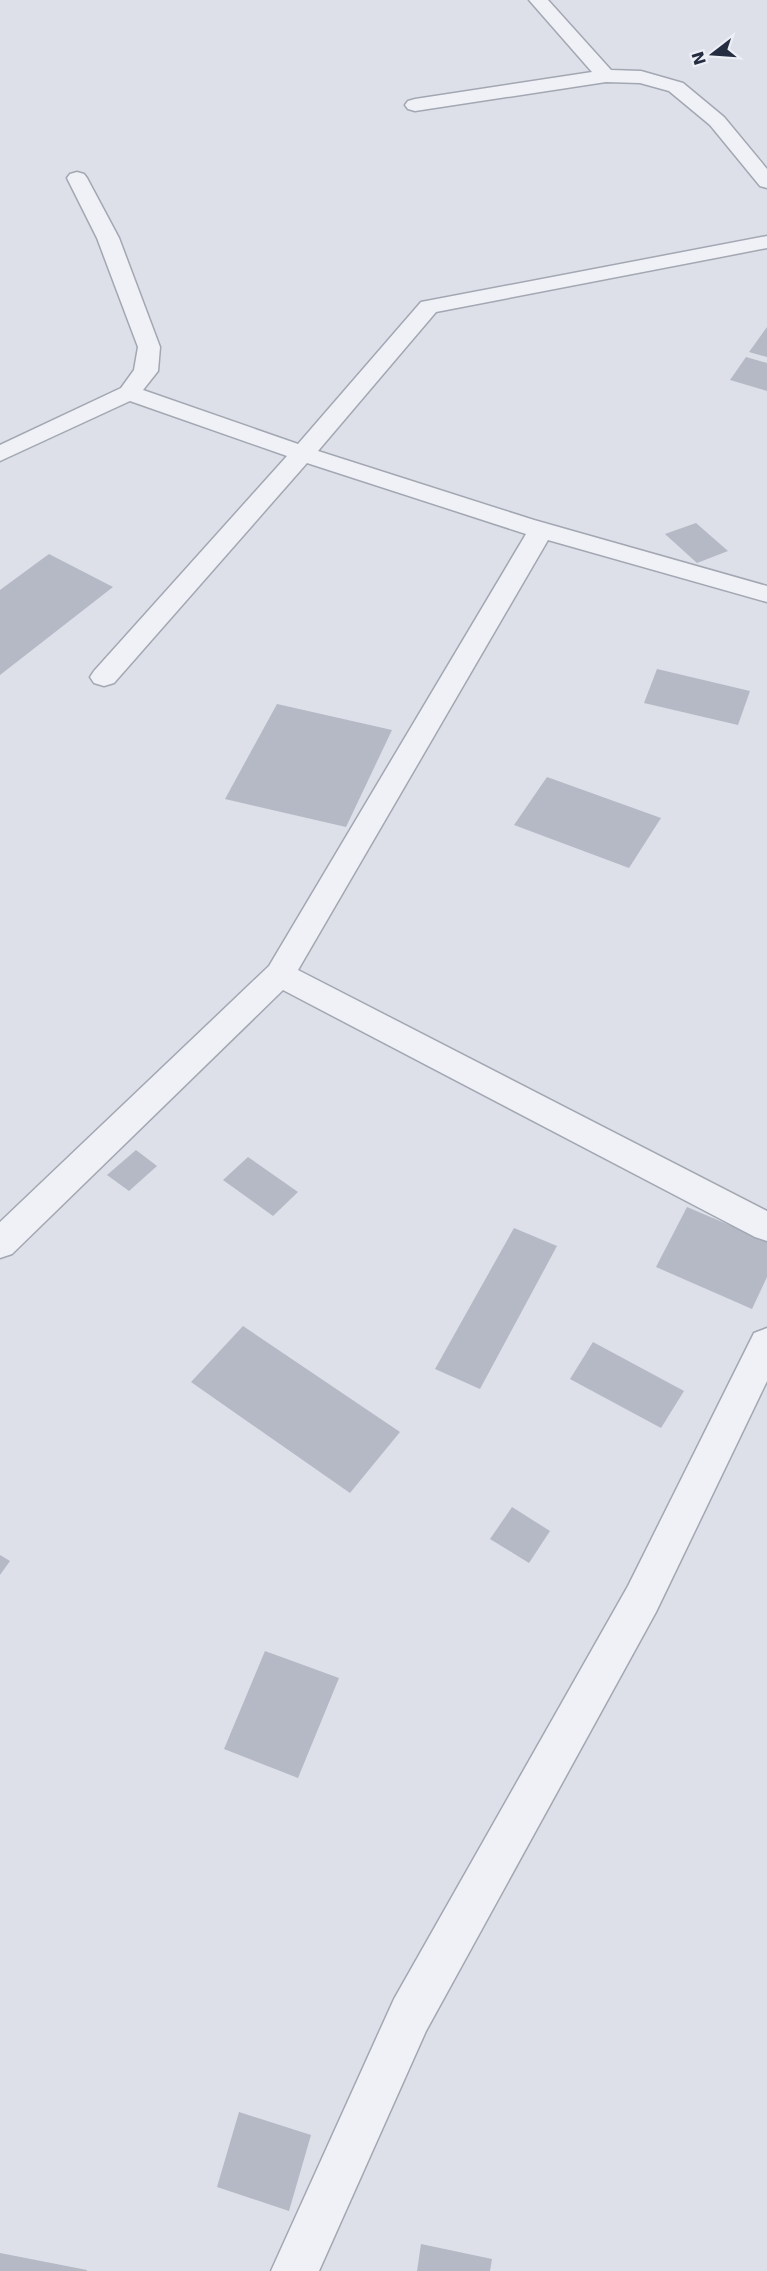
<svg xmlns="http://www.w3.org/2000/svg" width="767" height="2271" viewBox="0 0 767 2271" font-family="'DejaVu Sans',sans-serif">
<rect width="100%" height="100%" fill="#dde0e8"/>
<g fill="#b4b9c5">
<polygon points="767,327 767,357 749,352"/>
<polygon points="746,357 767,363 767,391 730,380"/>
<polygon points="696,523 728,551 697,563 665,534"/>
<polygon points="49,554 113,587 0,675 0,590"/>
<polygon points="657,669 750,691 738,725 644,703"/>
<polygon points="277,704 392,730 346,827 225,799"/>
<polygon points="547,777 661,818 629,868 514,825"/>
<polygon points="136,1150 157,1166 129,1191 107,1175"/>
<polygon points="248,1157 298,1192 273,1216 223,1180"/>
<polygon points="687,1207 767,1241 767,1277 752,1309 656,1267"/>
<polygon points="514,1228 557,1246 480,1389 435,1369"/>
<polygon points="243,1326 400,1432 350,1493 191,1382"/>
<polygon points="593,1342 684,1391 661,1428 570,1379"/>
<polygon points="512,1507 550,1531 529,1563 490,1539"/>
<polygon points="0,1555 10,1561 0,1575"/>
<polygon points="265,1651 339,1678 298,1778 224,1749"/>
<polygon points="239,2112 311,2135 289,2211 217,2187"/>
<polygon points="421,2244 492,2259 490,2271 417,2271"/>
<polygon points="0,2253 87,2270 87,2271 0,2271"/>
</g>
<g fill="none" stroke-linecap="round" stroke-linejoin="round">
<defs>
<g id="minor">
<polygon points="529,0 548,0 611,70 641,71 683,83 724,117 767,169 767,188 760,186 710,125 669,91 640,83 606,82 415,111 408,109 405,105 408,101 415,99 592,72"/>
<polygon points="77,172 84,174 87,178 119,238 160,347 158,371 143,390 298,444 421,302 767,236 767,248 436,312 318,451 534,520 767,586 767,602 548,540 298,970 767,1211 767,1241 755,1237 283,990 12,1254 0,1258 0,1222 269,966 526,534 307,463 114,683 104,686 94,683 90,677 94,671 287,456 130,401 0,461 0,445 121,388 134,370 138,347 97,238 67,178 70,174"/>
<polygon points="767,1328 767,1381 656,1612 426,2031 319,2271 271,2271 394,1999 628,1586 754,1333"/>
</g>
</defs>
<use href="#minor" stroke="#a2a7b2" stroke-width="3"/>
<use href="#minor" fill="#f0f1f6" fill-rule="evenodd"/>
</g>
<g transform="translate(713 54) rotate(253)" stroke="#eceff6" stroke-width="4.5" paint-order="stroke">
<path d="M0-4.5L10 22L0 15L-10 22Z" fill="#252d40"/>
<text y="-9" font-size="16" font-weight="bold" text-anchor="middle" fill="#252d40">N</text>
</g>
</svg>
